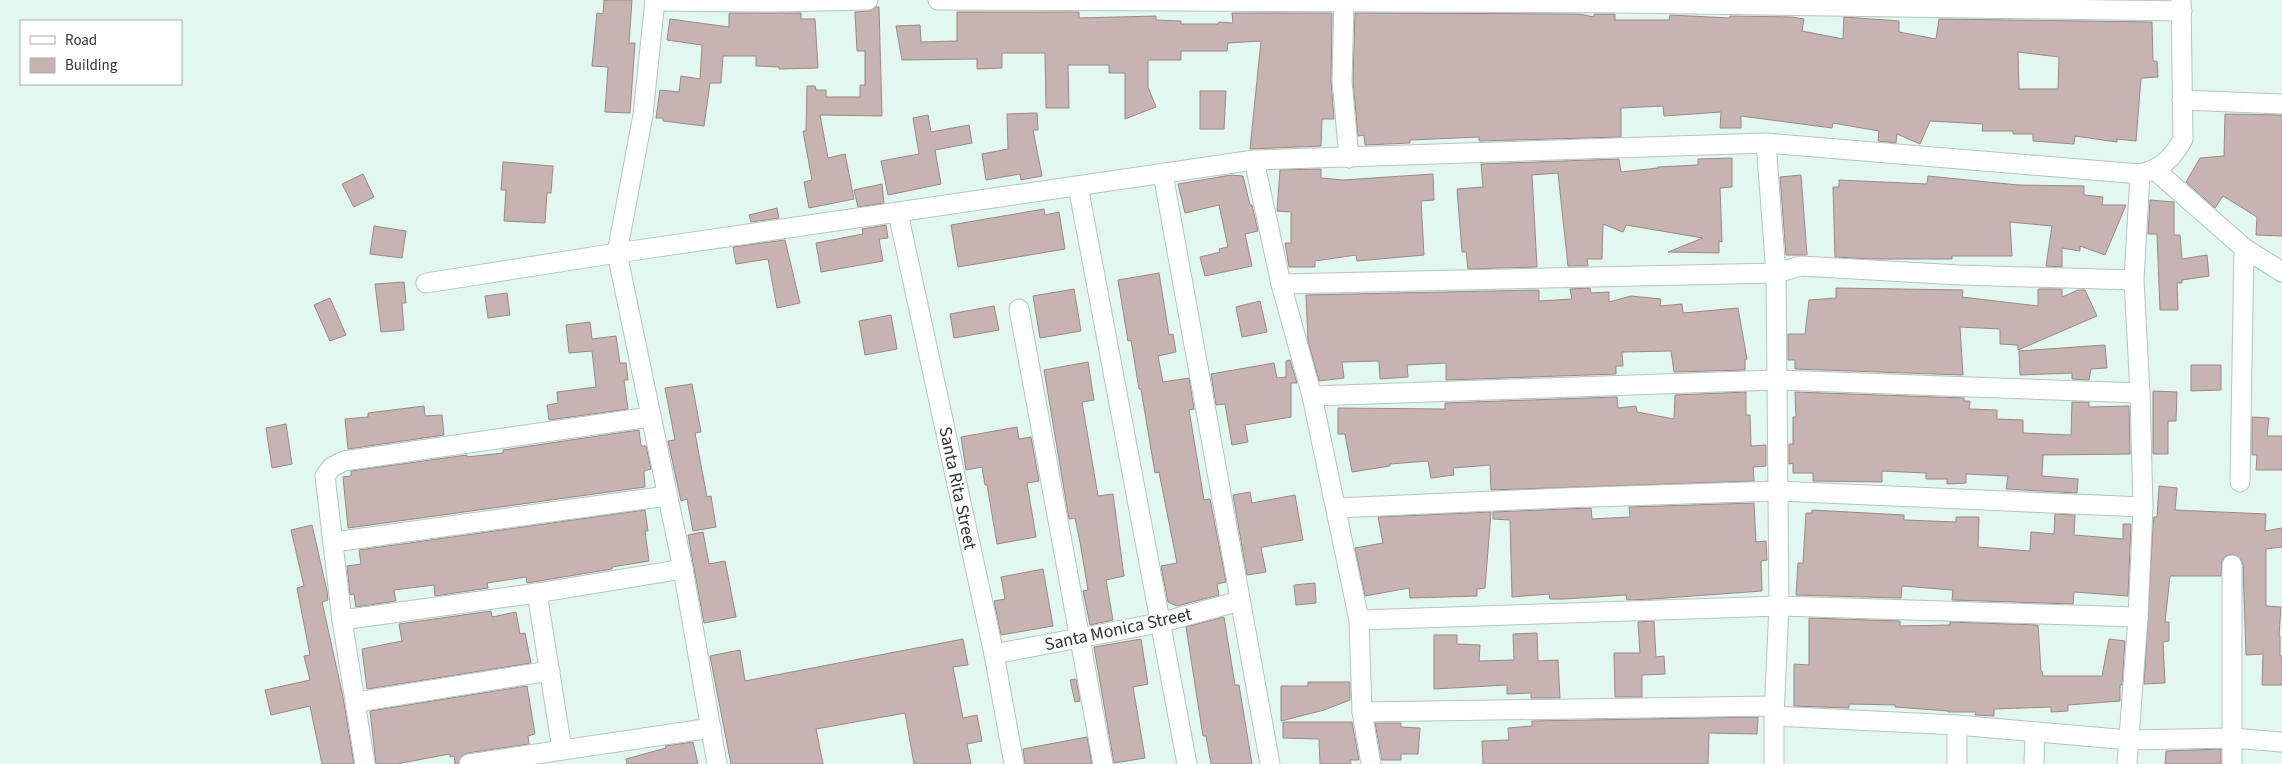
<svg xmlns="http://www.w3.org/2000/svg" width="2282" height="764" viewBox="0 0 2282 764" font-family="'Source Sans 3',sans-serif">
<rect width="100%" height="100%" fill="#e2f7f0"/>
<g fill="#c7b3b1" stroke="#9b8887" fill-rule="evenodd">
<polygon points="604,0 632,0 629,43 635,43 630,113 605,112 608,67 592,66 597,13 603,14"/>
<polygon points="876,7 879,7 882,116 820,115 828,158 845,154 854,199 809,208 804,182 812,180 803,131 806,131 807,86 815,86 816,90 826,90 826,97 860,97 860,85 865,85 865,51 857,51 855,12 869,11"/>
<polygon points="957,12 1079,12 1079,18 1156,16 1156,20 1181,21 1181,24 1218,24 1219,22 1233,23 1232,13 1332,13 1331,81 1334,119 1322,119 1321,146 1250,149 1261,41 1228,43 1227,51 1181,51 1181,60 1148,60 1148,87 1156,107 1125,119 1125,73 1109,73 1109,65 1068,65 1069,108 1046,108 1045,53 1002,53 1002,68 977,69 977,59 902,60 896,26 920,25 921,42 957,41"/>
<polygon points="729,13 801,13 801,19 815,19 818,68 779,69 779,67 756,66 756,56 723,56 721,83 710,83 704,126 663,121 663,118 656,118 660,90 679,92 681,76 700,79 702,45 667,40 670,19 729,27"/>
<path d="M 1355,13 L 1579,14 L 1594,17 L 1594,14 L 1615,14 L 1615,20 L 1669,20 L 1670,15 L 1730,18 L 1730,16 L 1792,17 L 1804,19 L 1802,31 L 1843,39 L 1844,17 L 1899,21 L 1899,32 L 1936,39 L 1939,19 L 2152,22 L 2153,61 L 2157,61 L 2158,77 L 2141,78 L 2136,141 L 2117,139 L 2117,142 L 2075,136 L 2074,144 L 2033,141 L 2033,134 L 2013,134 L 2013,131 L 1982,131 L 1983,124 L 1930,121 L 1920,144 L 1897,134 L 1896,143 L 1878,141 L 1879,131 L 1833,123 L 1832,128 L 1741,116 L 1741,128 L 1720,128 L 1721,112 L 1664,116 L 1663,106 L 1621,108 L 1621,137 L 1479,141 L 1479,137 L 1410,140 L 1410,143 L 1365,145 L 1364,135 L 1358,136 L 1353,81 ZM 2018,52 L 2059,57 L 2058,89 L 2019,89 Z"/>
<polygon points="1200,91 1226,91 1224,129 1200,129"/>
<polygon points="1037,113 1038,130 1033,130 1042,176 1021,180 1020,174 986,180 982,154 1008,149 1007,114"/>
<polygon points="2225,114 2282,115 2282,236 2256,235 2257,217 2223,196 2215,208 2186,182 2200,158 2224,156"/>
<polygon points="928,115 931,132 969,125 972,143 935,150 941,184 888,195 881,161 919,154 913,118"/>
<polygon points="1732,158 1732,187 1720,188 1722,242 1719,241 1719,253 1668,252 1703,238 1626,225 1623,232 1603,224 1602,259 1587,259 1588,266 1568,266 1558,173 1532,175 1537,267 1468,269 1466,252 1462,252 1457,189 1483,187 1481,164 1619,159 1621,172 1658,168 1658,167 1698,165 1698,159"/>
<polygon points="503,162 553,166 551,193 547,193 545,223 504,221 506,190 501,190"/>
<polygon points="1321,169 1321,178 1343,180 1433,174 1434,200 1421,201 1424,255 1357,261 1356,255 1315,261 1315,267 1289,267 1285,243 1291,243 1291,212 1277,211 1280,170"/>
<polygon points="363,174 374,197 354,207 342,184"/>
<polygon points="1231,175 1243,176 1250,205 1252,205 1258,231 1245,234 1252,266 1205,276 1200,257 1220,252 1219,249 1228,247 1219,205 1185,213 1178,184"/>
<polygon points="1801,175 1807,255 1786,255 1780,177"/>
<polygon points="1928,176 2018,185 2084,186 2084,195 2103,197 2102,205 2126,205 2105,255 2080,246 2080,251 2062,248 2062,267 2046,266 2052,226 2010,222 2012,256 1952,256 1952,259 1871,259 1835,257 1833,187 1839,187 1839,180 1927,184"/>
<polygon points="882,184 884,203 858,207 854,190"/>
<polygon points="2150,200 2174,202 2174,235 2180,235 2182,259 2207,255 2209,276 2182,280 2182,283 2177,283 2178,310 2160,310 2157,234 2148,234"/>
<polygon points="777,208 779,218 751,222 749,215"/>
<polygon points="1044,209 1045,215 1059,212 1065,249 958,267 951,225"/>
<polygon points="886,225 888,238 879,239 883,261 821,272 816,243 863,234 862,229"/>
<polygon points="374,226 406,231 402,258 370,254"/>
<polygon points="785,240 800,303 777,308 768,259 736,264 733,247"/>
<polygon points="1159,273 1169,335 1173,334 1176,352 1158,356 1163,382 1189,378 1194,409 1189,410 1204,500 1210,499 1226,582 1217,584 1219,595 1177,606 1168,602 1161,566 1177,563 1159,472 1155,473 1141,389 1139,389 1131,340 1128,341 1118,280"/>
<polygon points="404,282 406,303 402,303 404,330 381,332 375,284"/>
<polygon points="1590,288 1591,293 1609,292 1609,302 1631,296 1661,299 1660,306 1682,304 1683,313 1738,308 1747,359 1745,360 1745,370 1674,372 1671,351 1622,352 1623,366 1616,366 1616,374 1446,380 1446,363 1407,365 1408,377 1380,379 1379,361 1342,362 1344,378 1319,381 1308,341 1306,295 1539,290 1539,301 1572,299 1570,289"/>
<polygon points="1836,288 1963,290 1962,297 2038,306 2038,289 2062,289 2062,297 2078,290 2085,290 2097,316 2018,350 2018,345 2000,344 2000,329 1960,327 1963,375 1795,369 1795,360 1788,360 1788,334 1805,334 1809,300 1836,298"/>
<polygon points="1074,289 1081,331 1040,338 1033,296"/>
<polygon points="507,293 510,315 488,318 485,296"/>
<polygon points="330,298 346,335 330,341 314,305"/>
<polygon points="1260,301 1267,332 1242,337 1236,307"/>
<polygon points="994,306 999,330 954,338 950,314"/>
<polygon points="891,315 897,349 865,355 859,321"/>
<polygon points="590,322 592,339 616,336 620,363 626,363 628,380 624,380 628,409 549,420 547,405 558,403 557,392 596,387 592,351 569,353 566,325"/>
<polygon points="2105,345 2107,368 2091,369 2089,380 2072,379 2072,373 2020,375 2019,351"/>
<polygon points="1290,360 1297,383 1291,383 1291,417 1245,425 1248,442 1232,445 1225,404 1216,405 1211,374 1274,363 1277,378 1286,377 1286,361"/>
<polygon points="1088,362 1094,400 1082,402 1098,496 1113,494 1124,576 1106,580 1113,620 1090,625 1083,591 1088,590 1080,542 1075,518 1069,519 1044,370"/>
<polygon points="2191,365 2221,365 2221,390 2191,391"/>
<polygon points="692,384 701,432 695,433 700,460 707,497 711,496 716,527 693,531 687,499 681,501 668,441 675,440 665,388"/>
<polygon points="2153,391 2177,392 2176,421 2168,421 2168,454 2153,454"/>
<polygon points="1746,392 1746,415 1750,415 1751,446 1766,445 1766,466 1753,467 1754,481 1491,490 1490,465 1453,468 1454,475 1431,478 1428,461 1390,464 1390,466 1352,472 1345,434 1338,434 1338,408 1445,409 1445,403 1617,397 1618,408 1636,406 1637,412 1674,419 1675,395"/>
<polygon points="1795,392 1964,398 1964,401 1970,401 1969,409 1997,410 1997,419 2023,420 2023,433 2071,435 2072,402 2089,402 2089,407 2129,406 2130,454 2043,455 2042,476 2078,479 2077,493 2006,489 2008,476 1966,474 1966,483 1947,484 1947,479 1926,479 1926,473 1882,471 1882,482 1813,481 1813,473 1793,473 1793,463 1789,464 1789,444 1793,444 1793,417 1796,417"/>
<polygon points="424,406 425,416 442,415 444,435 348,449 345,419 368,417 368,413"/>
<polygon points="2252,417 2269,418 2267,436 2282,436 2282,470 2256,470 2257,455 2252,455"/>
<polygon points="286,424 292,464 272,468 266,428"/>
<polygon points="1017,427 1019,439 1031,437 1039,481 1027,483 1036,537 997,544 987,485 985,485 982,467 966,470 961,437"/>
<polygon points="639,430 641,446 646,446 651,469 644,471 645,487 348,528 343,477 351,476 351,471 467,455 467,457 503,453 503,450"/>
<polygon points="2159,486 2177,488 2175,510 2266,514 2265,531 2282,528 2282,547 2266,549 2266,606 2281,607 2279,636 2280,636 2280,656 2282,656 2282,685 2262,685 2263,654 2246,655 2243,565 2241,559 2232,554 2226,556 2222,560 2221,576 2170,576 2165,622 2169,622 2169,641 2163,642 2165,683 2144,684 2153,525 2154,517 2157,517"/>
<polygon points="1250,492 1252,503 1295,495 1303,540 1263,547 1261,548 1266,572 1247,575 1233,495"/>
<polygon points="1754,503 1756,542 1766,541 1767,560 1761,561 1762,591 1652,599 1627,600 1626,595 1564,599 1550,599 1549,594 1512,597 1510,520 1493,519 1493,512 1591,508 1592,519 1630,517 1629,507"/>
<polygon points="645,510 648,531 645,531 649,561 612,567 612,569 527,583 526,577 487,583 488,588 435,596 434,585 394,590 396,601 356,607 354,594 350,595 347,566 361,564 359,550"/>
<polygon points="1812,510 1904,515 1904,520 1956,522 1956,517 1979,517 1978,547 2030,551 2031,532 2054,534 2055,514 2075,515 2074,535 2123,539 2123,524 2131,524 2128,596 2074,592 2073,604 1952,600 1953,590 1902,586 1901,598 1796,595 1798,563 1803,563 1806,513 1812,513"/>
<polygon points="1491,512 1485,588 1477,589 1477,596 1410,598 1409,588 1365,596 1355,548 1383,543 1378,517"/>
<polygon points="312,525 327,591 328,600 322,602 343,697 354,764 322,764 310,706 271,715 265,690 310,680 304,656 310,655 297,588 304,586 291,530"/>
<polygon points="703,532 709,564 725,561 736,617 704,623 688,535"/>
<polygon points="1043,569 1053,626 1001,635 994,601 1005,599 1001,577"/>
<polygon points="1315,583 1316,603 1296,605 1294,585"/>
<polygon points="491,611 492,617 516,612 520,634 525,633 531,663 367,689 362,649 402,641 399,624"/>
<polygon points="1224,617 1235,685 1239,685 1252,764 1211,764 1206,736 1203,736 1186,627"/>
<polygon points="1809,618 1900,621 1900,626 1950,625 1950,622 2038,625 2041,671 2042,671 2043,676 2102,676 2109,639 2125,641 2122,685 2120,685 2120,701 2068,705 2068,711 2051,712 2051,707 1994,709 1994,716 1975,715 1976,712 1948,712 1948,711 1895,707 1895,705 1849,704 1849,708 1794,706 1794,664 1809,665"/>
<polygon points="1654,621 1656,657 1664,656 1665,674 1642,675 1642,697 1615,697 1614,653 1640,653 1638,622"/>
<polygon points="1537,633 1538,661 1558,660 1560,698 1531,698 1531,693 1507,694 1507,685 1434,689 1434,635 1457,635 1457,644 1480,645 1479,661 1514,660 1513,634"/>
<polygon points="963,639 968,665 953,667 963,718 977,715 982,741 967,744 971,764 914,764 905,713 816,729 823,764 731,764 710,656 740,650 745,681"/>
<polygon points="1141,639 1148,684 1133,687 1145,758 1114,763 1094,647"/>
<polygon points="1076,679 1080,701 1075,702 1070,680"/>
<polygon points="1308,682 1350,682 1350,700 1324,710 1281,721 1281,686 1308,686"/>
<polygon points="527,686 535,734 528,736 529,744 467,753 462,756 458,764 455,764 454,756 450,757 450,754 396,764 376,764 370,711"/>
<polygon points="1758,717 1757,734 1709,733 1708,764 1483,764 1482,741 1509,740 1508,728 1532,726 1532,721"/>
<polygon points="1283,722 1352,722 1359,760 1350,760 1351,764 1320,764 1319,739 1283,738"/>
<polygon points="1375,723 1401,723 1401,727 1420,728 1418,754 1401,754 1401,760 1382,760"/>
<polygon points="1087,737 1092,764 1025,764 1023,749"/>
<polygon points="693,742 698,764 627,764 626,759 666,748 665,746"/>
<polygon points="2221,749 2221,764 2165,764 2166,751"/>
</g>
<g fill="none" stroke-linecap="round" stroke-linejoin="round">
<defs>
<g id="street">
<polyline points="655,0 643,115 617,253 683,569 717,764"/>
<polyline points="938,0 1623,3 2182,11"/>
<polyline points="655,1 776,2 868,0"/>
<polyline points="1344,1 1342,81 1349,158"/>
<polyline points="2182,100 2282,104"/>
<polyline points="1766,143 1776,273 1779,606 1774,716 1774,764"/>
<polyline points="1254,160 1281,284 1312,396 1359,620 1362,712 1371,764"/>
<polyline points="2155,170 2244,248 2282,272"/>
<polyline points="1163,174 1270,764"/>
<polyline points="1078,186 1187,764"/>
<polyline points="898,213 994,654 1014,764"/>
<path d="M 426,283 L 617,253 L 1254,160 L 1766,143 L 2140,174 C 2161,169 2173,158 2183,139 L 2181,0"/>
<polyline points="1281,284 1776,273 1801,266 1959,275 2134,280"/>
<polyline points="1019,309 1103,764"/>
<polyline points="1312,396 1776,380 2140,393"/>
<polyline points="2240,482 2244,248"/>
<polyline points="1337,508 1562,498 1778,491 2143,507"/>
<polyline points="334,542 667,496"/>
<polyline points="2232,565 2232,764"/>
<polyline points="537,593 562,749"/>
<polyline points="342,620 537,593 683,569"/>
<polyline points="1359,620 1779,606 2138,617"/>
<polyline points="994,654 1159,623 1240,601"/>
<polyline points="357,702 550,671"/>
<polyline points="1362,712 1774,706"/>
<polyline points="1774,716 1957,725 2129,740 2232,738 2282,742"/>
<polyline points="1957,725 1957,764"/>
<polyline points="365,764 342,620 325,476 332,467 344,461 650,417"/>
<polyline points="469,764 711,728"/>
<polyline points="2034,764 2035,732"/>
<polyline points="2127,764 2138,617 2143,507 2140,393 2134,280 2140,174"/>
</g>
</defs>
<use href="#street" stroke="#b1c6bf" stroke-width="21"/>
<use href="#street" stroke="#fff" stroke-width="19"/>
</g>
<g text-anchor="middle" stroke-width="4" stroke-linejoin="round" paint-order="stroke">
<g font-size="18" fill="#2c3431" stroke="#fff">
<text transform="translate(958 488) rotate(78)" y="6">Santa Rita Street</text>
<text transform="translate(1118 629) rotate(-12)" y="6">Santa Monica Street</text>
</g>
</g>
<rect x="20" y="20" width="162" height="65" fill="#ffffff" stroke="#abaead"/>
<rect x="30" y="36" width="25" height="8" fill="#ffffff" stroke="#abaead"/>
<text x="65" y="45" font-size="15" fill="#2c3431">Road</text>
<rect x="30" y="58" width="25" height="15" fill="#c7b3b1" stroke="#abaead"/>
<text x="65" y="70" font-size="15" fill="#2c3431">Building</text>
</svg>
